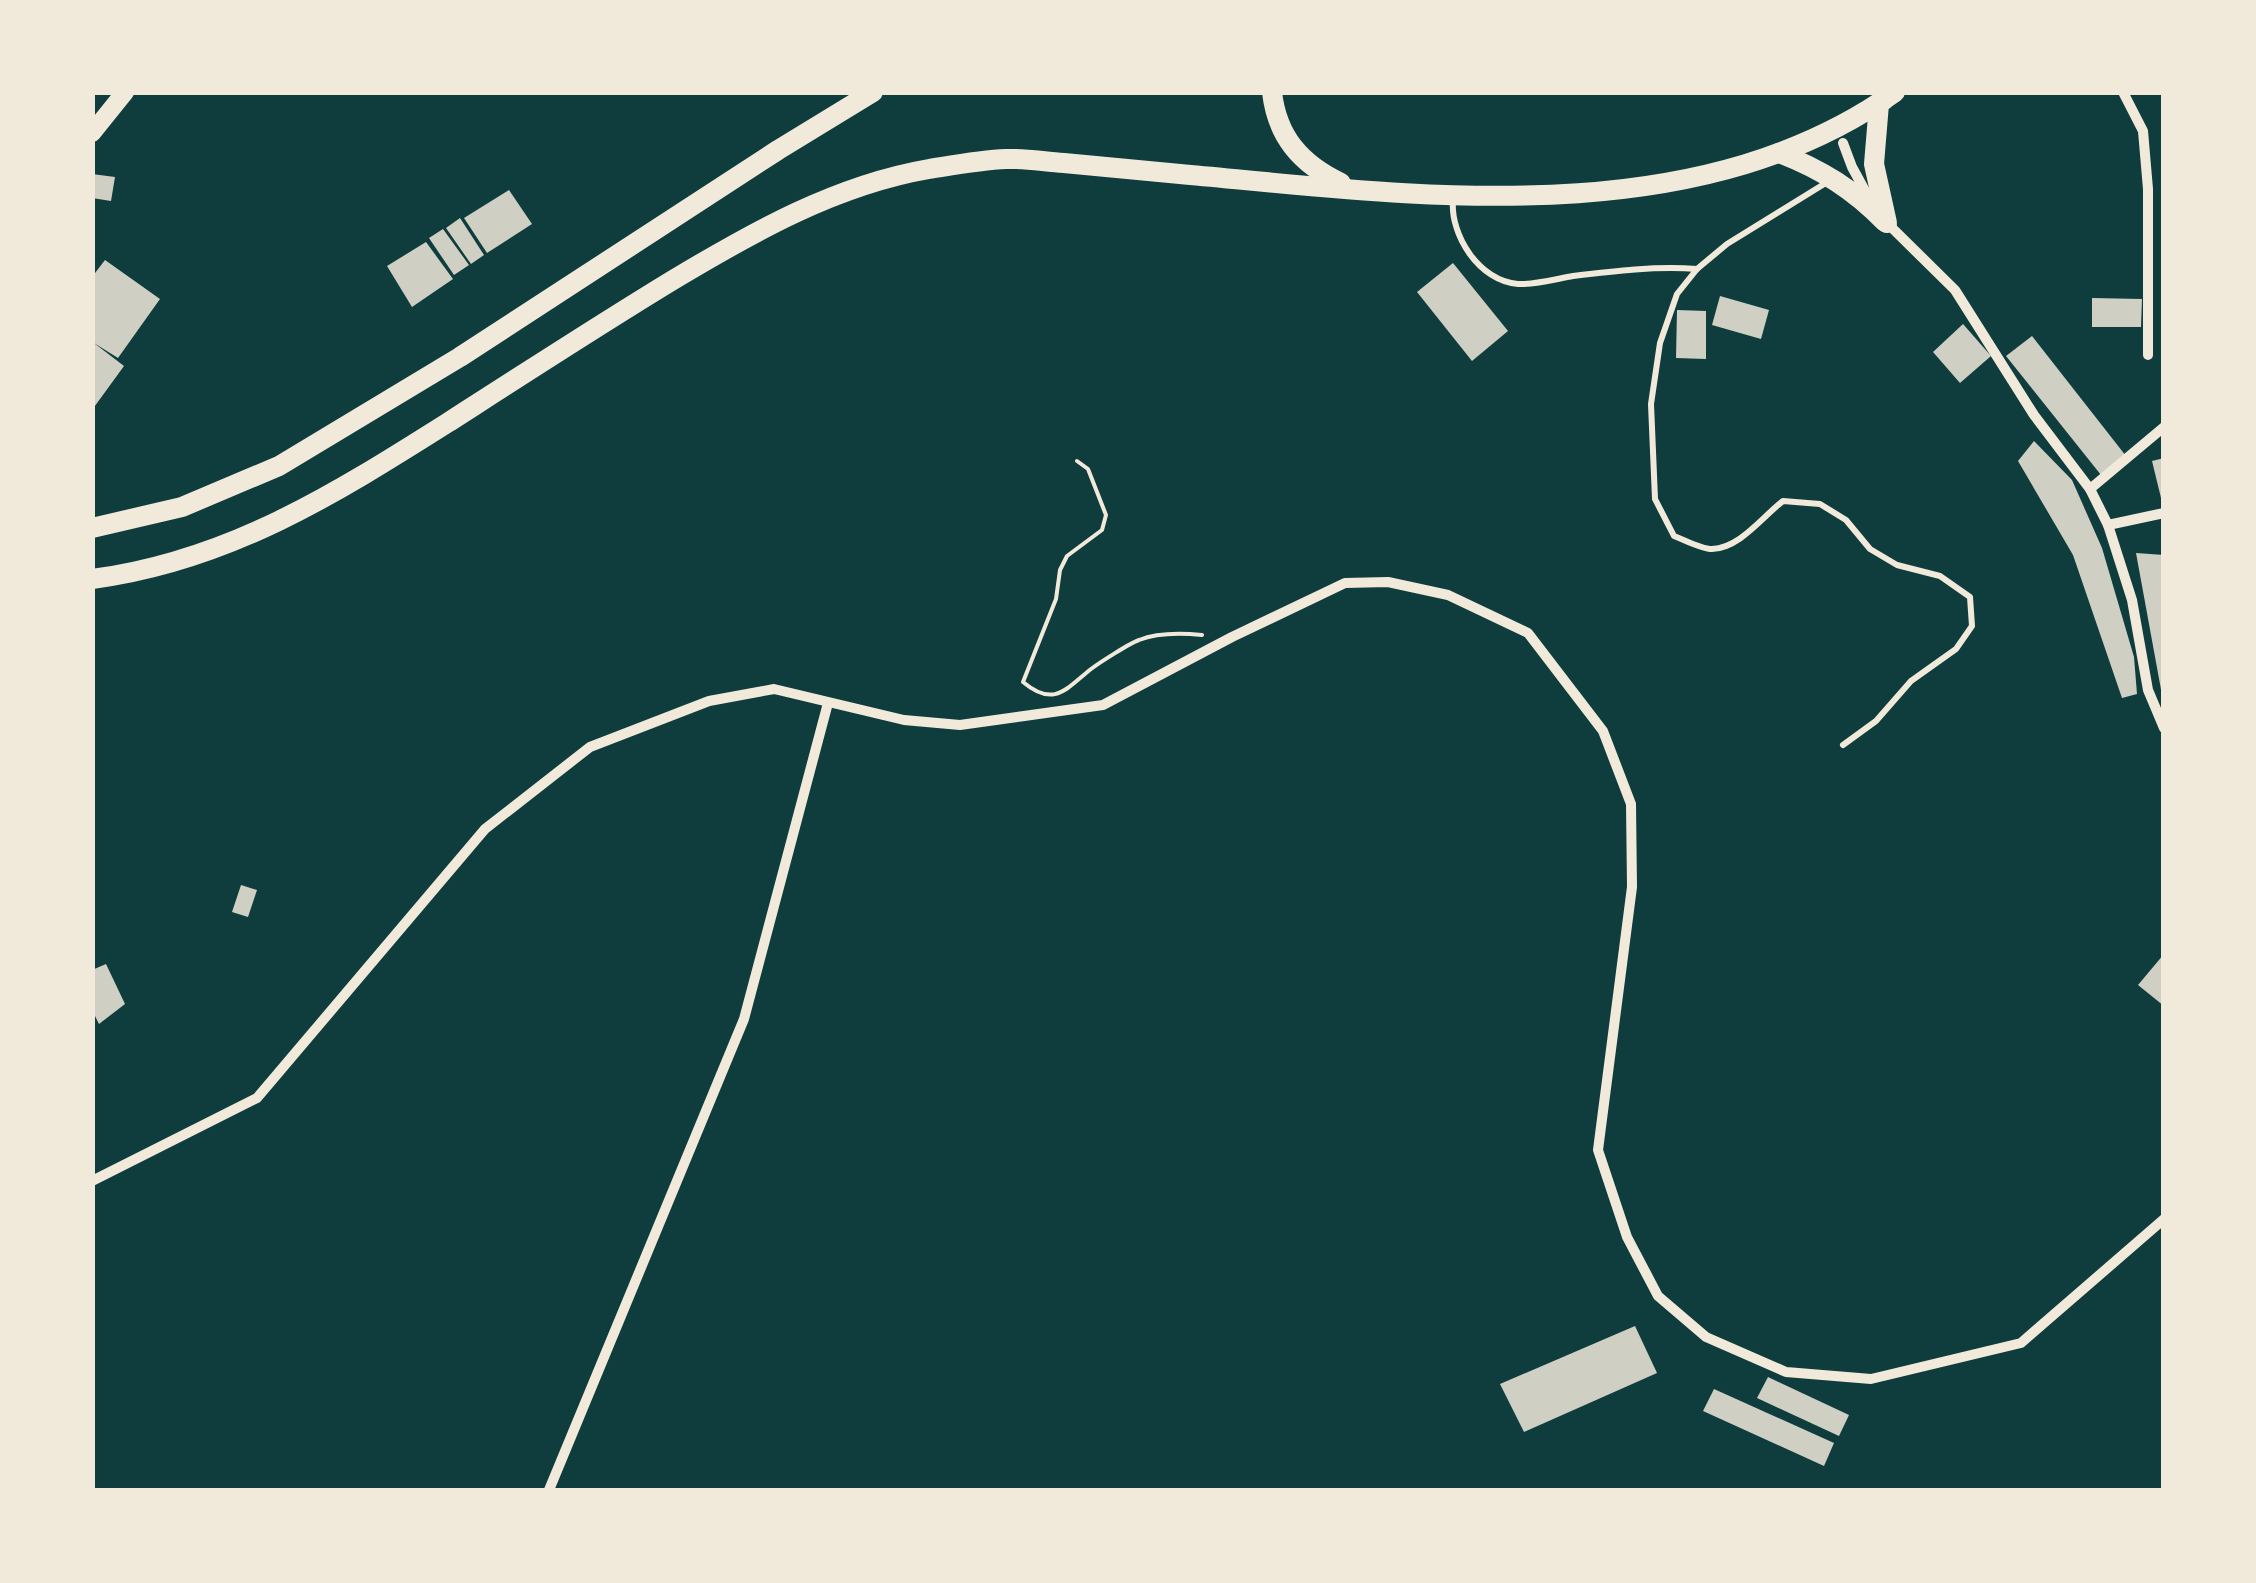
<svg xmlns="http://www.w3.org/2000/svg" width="2256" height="1583" viewBox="0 0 2256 1583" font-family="'Libre Baskerville',serif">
<rect width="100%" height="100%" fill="#0f3d3e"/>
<g fill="#cfcfc3">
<polygon points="92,174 115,177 111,201 92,198"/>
<polygon points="509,190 532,224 487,253 464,218"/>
<polygon points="460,218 484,255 471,264 446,228"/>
<polygon points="443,229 469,265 454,275 429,238"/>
<polygon points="426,242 453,279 412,307 387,266"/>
<polygon points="105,260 160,299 118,358 94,343 124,366 92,410 92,277"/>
<polygon points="1453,263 1508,331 1472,361 1417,292"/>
<polygon points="1720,296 1769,310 1761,339 1712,325"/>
<polygon points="2092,298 2142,299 2141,327 2092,327"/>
<polygon points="1677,310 1706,311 1706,359 1676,358"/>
<polygon points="1963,324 1991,356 1960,383 1933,352"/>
<polygon points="2032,336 2126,456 2101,475 2006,356"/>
<polygon points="2034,441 2072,480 2102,548 2134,657 2137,694 2122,698 2073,555 2018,461"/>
<polygon points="2164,458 2164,502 2162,502 2152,461"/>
<polygon points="2136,553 2164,555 2164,695 2162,695"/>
<polygon points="241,885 257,890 248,917 232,912"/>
<polygon points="2164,954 2164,1006 2138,985"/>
<polygon points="106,964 125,1004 99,1024 92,1010 92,970"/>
<polygon points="1635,1326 1657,1373 1524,1432 1500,1384"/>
<polygon points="1768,1377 1849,1415 1839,1436 1757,1398"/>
<polygon points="1714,1389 1834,1443 1824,1466 1703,1411"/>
</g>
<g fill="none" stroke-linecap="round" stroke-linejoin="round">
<path stroke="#f1e9da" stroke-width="4" d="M 1077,461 L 1088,469 L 1106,515 L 1102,530 L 1067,556 L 1060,570 L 1056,599 L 1023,682 C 1054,708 1066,689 1091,669 C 1099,663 1130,643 1139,640 C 1159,632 1182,633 1202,635"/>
<g stroke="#f1e9da" stroke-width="6">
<path d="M 1829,181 L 1727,244 L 1697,269 L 1677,294 L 1660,343 L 1651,404 L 1655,499 L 1674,536 C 1685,540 1701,549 1712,549 C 1740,548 1762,517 1783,501 L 1820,504 L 1846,520 L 1870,549 L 1897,565 L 1940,576 L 1970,597 L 1972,626 L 1956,649 L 1911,681 L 1876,721 L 1843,745"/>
<path d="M 1453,200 C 1450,235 1479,281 1518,284 C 1535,285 1556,279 1573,276 C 1614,271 1656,266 1697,269"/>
</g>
<g stroke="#f1e9da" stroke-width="10">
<polyline points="2123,92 2143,131 2148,189 2148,355"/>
<polyline points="1843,143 1852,167 1870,200"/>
<polyline points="1886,222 1955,290 2034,415 2090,489 2108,525 2132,600 2148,690 2164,728"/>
<polyline points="2090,489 2164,427"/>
<polyline points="2108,525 2164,513"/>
<polyline points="92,1181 257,1098 485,829 590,747 709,701 774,689 904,720 960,725 1103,705 1232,637 1345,583 1388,582 1448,595 1528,633 1603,731 1631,804 1632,887 1598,1150 1627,1237 1658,1296 1706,1337 1786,1372 1871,1379 2021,1343 2164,1219"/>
<polyline points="549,1490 744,1019 828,703"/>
</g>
<polyline stroke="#f1e9da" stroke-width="18" points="92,133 125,92"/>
<g stroke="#f1e9da" stroke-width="20">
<path d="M 1272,92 C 1277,137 1301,164 1341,183"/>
<polyline points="1884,100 1879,104 1874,164 1887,223"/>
<path d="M 1779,153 C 1821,169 1854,190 1885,222"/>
<polyline points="92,528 182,507 279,466 460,357 778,150 873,92"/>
<path d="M 92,579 C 230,561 338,492 452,420 C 525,373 599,325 673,280 C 753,232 836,185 929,169 C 954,165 981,160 1006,159 C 1025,158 1045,162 1064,163 C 1103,167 1141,170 1180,174 C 1412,195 1692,236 1895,92"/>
</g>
</g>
<rect width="2256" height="1583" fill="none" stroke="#f1e9da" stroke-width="190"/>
</svg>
